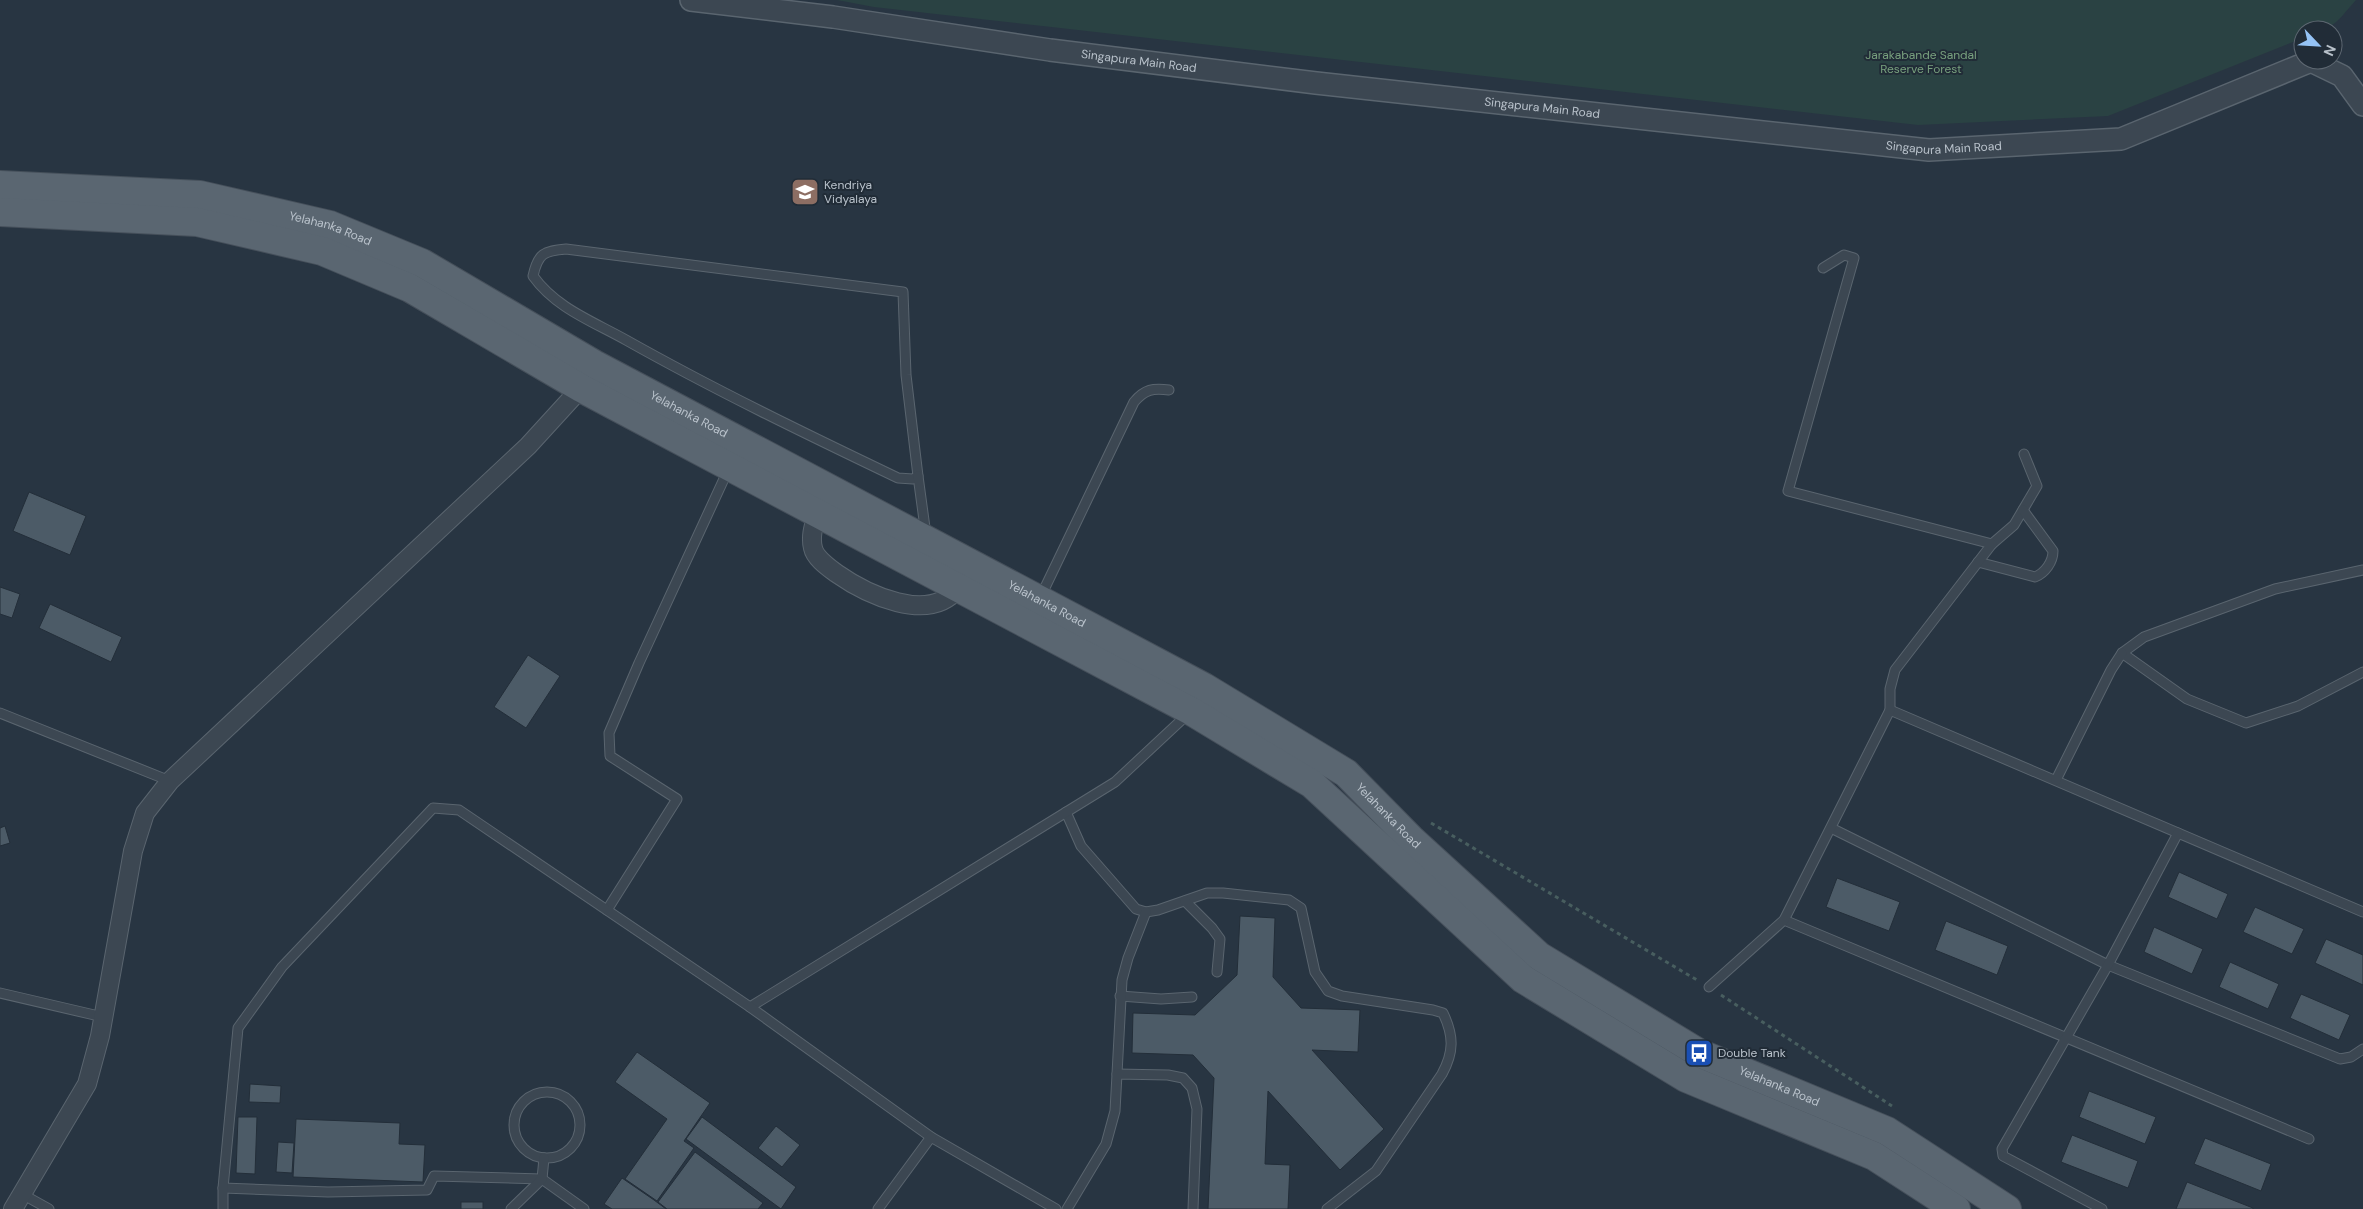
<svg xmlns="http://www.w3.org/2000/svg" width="2363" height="1209" viewBox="0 0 2363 1209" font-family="'DM Sans',sans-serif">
<rect width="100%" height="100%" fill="#283542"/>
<path fill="#2a4243" d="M 837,0 L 2356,0 C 2335,23 2336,30 2303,30 L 2303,38 L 2108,116 L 1918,125 L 874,7 Z"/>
<g fill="#4c5b67" stroke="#232e39">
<polygon points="29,492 86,516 70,555 13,531"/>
<polygon points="0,587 20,594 12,618 0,614"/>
<polygon points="50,604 122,637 111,662 39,628"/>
<polygon points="528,655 560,676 526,728 494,707"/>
<polygon points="5,826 10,843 0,846 0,828"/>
<polygon points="2179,872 2228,894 2217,919 2168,897"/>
<polygon points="1837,878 1900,902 1889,931 1826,907"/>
<polygon points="2255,907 2304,929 2292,954 2243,932"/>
<polygon points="1240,916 1275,918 1273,977 1301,1008 1360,1010 1358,1052 1312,1050 1384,1129 1340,1170 1268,1091 1265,1164 1290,1165 1288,1209 1208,1209 1214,1078 1193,1055 1132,1053 1133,1013 1195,1015 1237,975"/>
<polygon points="1946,921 2008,946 1997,975 1935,950"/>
<polygon points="2154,927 2203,949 2192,974 2144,952"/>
<polygon points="2326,939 2363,955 2363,985 2315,963"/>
<polygon points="2230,962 2279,984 2268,1009 2219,987"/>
<polygon points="2301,994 2350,1015 2339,1040 2290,1018"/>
<polygon points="637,1052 710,1103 684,1141 694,1148 657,1201 625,1179 667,1119 615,1082"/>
<polygon points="250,1084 281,1086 280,1103 249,1102"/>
<polygon points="2089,1091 2156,1117 2145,1144 2079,1117"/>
<polygon points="238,1117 257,1117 255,1174 236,1173"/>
<polygon points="702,1117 796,1187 781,1209 686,1139"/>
<polygon points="296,1119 400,1123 399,1144 425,1145 423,1182 293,1177"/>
<polygon points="776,1126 800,1145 782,1167 758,1148"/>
<polygon points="2072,1135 2138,1161 2128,1188 2061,1162"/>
<polygon points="2205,1138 2271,1164 2261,1191 2194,1164"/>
<polygon points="278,1142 294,1143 292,1173 276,1172"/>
<polygon points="695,1152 763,1203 758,1209 667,1209 658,1202"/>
<polygon points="622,1178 654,1200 666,1209 612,1209 604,1204"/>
<polygon points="2187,1182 2253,1208 2253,1209 2176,1209"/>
<rect x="461" y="1202" width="22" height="7"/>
</g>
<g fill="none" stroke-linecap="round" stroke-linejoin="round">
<defs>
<g id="service">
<path d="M 566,249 L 903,292 L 906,375 L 918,476 L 913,479 L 898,478 C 806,434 715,390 626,340 C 592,321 556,308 533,276 C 538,253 544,251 566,249 Z"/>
<polyline points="918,476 926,535"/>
<polyline points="1992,544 2014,525 2037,486 2024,454"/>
<path d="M 1978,562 L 2035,577 C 2045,573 2053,562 2053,551 L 2023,510"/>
<polyline points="2363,570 2275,589 2144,637 2122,653 2187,699 2246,723 2298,706 2363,672"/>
<path d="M 1040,598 L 1134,402 C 1145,389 1153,388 1169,390"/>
<polyline points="1890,710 2363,912"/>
<polyline points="0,713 170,781"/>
<polyline points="2056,780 2111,670 2122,653"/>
<path d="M 1066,812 L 1081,846 L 1136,909 L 1146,912 L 1158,910 L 1207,893 L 1223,893 L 1289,900 L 1301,908 L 1315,972 L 1328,991 L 1342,996 L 1433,1010 L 1443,1013 C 1454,1036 1454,1052 1442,1074 L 1376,1171 L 1327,1209"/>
<polyline points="1831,828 2108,965 2340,1059 2351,1057 2363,1049"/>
<polyline points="1185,901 1212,928 1220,939 1217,972"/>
<polyline points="607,910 677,799 610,756 609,733 639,663 729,468"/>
<polyline points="1784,920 2309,1139"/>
<polyline points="1709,987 1784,920 1890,710 1890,689 1895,670 1992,544 1788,491 1854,258 1844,255 1823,268"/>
<polyline points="0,993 103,1017"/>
<polyline points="1120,996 1161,999 1192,997"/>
<polyline points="750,1007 1115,782 1189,713"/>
<polyline points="1117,1074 1122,980 1128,958 1146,912"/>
<circle cx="547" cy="1125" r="33"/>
<polyline points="223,1188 328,1192 427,1190 434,1176 542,1179 584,1209"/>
<polyline points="22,1194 49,1209"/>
<polyline points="223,1209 223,1188 238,1028 282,967 433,808 459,810 750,1007 931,1137 1056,1209"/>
<polyline points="511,1209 542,1179 544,1158"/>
<polyline points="878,1209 931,1137"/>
<polyline points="1067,1209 1106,1144 1115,1111 1117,1074 1168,1075 1183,1078 1192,1088 1197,1109 1193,1209"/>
<polyline points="2102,1209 2003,1156 2002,1149 2108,965 2178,833"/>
</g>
<g id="minor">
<path d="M 817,514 C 814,525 810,536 813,548 C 815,558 828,567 836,573 C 866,594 929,625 958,588"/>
<polyline points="13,1209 87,1084 100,1036 133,851 145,813 170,781 528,446 581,388 585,380"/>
</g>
<g id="tertiary">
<path id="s1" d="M 691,0 L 833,17 L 1050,50 L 1316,83 L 1929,150 L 2121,139 L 2311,61 L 2342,76 L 2363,105"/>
</g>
<g id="primary">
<path id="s2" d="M 0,185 L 200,195 L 330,225 L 422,263 L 594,364 L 1204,687 L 1346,773 L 1411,839 L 1539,956 L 1699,1053 L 1887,1131 L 2007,1209"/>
<polyline points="0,212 197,222 322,251 410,288 581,388 1191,711 1312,784 1523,979 1686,1078 1874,1156 1956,1209"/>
</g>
</defs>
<use href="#service" stroke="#5a656f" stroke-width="11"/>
<use href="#minor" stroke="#5a656f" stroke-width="20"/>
<use href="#tertiary" stroke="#5a656f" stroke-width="24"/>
<use href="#primary" stroke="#46505b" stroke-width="30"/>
<g stroke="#485e5f" stroke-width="3" stroke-dasharray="4 4" stroke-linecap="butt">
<polyline points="1431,823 1697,980"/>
<polyline points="1721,995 1892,1106"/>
</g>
<use href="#service" stroke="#3c4752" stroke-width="9"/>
<use href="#minor" stroke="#3c4752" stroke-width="18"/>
<use href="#tertiary" stroke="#3c4752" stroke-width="21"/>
<use href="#primary" stroke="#5a6671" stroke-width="28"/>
</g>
<defs>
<symbol id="school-square" viewBox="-11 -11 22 22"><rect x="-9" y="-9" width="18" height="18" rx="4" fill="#8d6e63" stroke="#212c37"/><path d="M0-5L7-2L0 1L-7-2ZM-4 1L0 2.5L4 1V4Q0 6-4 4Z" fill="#fff"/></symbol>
<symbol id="bus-square" viewBox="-11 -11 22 22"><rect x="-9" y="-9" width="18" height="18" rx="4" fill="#1a4fb4" stroke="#212c37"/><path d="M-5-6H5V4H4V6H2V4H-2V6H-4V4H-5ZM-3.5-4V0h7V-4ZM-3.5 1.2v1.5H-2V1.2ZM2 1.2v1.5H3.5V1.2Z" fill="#fff"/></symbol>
</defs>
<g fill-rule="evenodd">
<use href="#school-square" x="789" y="176" width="32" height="32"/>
<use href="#bus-square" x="1683" y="1037" width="32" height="32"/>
</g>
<g text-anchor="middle" stroke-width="4" stroke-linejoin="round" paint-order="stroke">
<g font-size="12" fill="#78a07e" stroke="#212c37">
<text x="1921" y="59">Jarakabande Sandal<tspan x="1921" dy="14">Reserve Forest</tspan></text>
</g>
<g font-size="12" fill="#b9c2cb" stroke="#212c37">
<text dy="4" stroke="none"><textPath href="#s1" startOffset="452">Singapura Main Road</textPath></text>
<text dy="4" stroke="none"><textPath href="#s1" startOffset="858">Singapura Main Road</textPath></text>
<text dy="4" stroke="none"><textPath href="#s1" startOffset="1262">Singapura Main Road</textPath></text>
<text dy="4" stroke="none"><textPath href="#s2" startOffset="335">Yelahanka Road</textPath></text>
<text dy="4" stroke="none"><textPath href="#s2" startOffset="740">Yelahanka Road</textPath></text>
<text dy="4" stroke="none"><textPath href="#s2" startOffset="1145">Yelahanka Road</textPath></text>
<text dy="4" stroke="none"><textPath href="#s2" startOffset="1549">Yelahanka Road</textPath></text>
<text dy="4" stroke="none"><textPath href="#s2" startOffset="2029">Yelahanka Road</textPath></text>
</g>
<g font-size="12" fill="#b9c2cb" stroke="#212c37" text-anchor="start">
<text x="824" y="189">Kendriya<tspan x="824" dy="14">Vidyalaya</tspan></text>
<text x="1718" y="1057">Double Tank</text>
</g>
</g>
<g transform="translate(2318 45) rotate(115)"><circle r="24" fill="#212c37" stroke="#5e6872"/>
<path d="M0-4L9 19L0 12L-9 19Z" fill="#95c3f5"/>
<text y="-8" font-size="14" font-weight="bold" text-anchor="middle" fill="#b9c2cb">N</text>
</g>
</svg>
